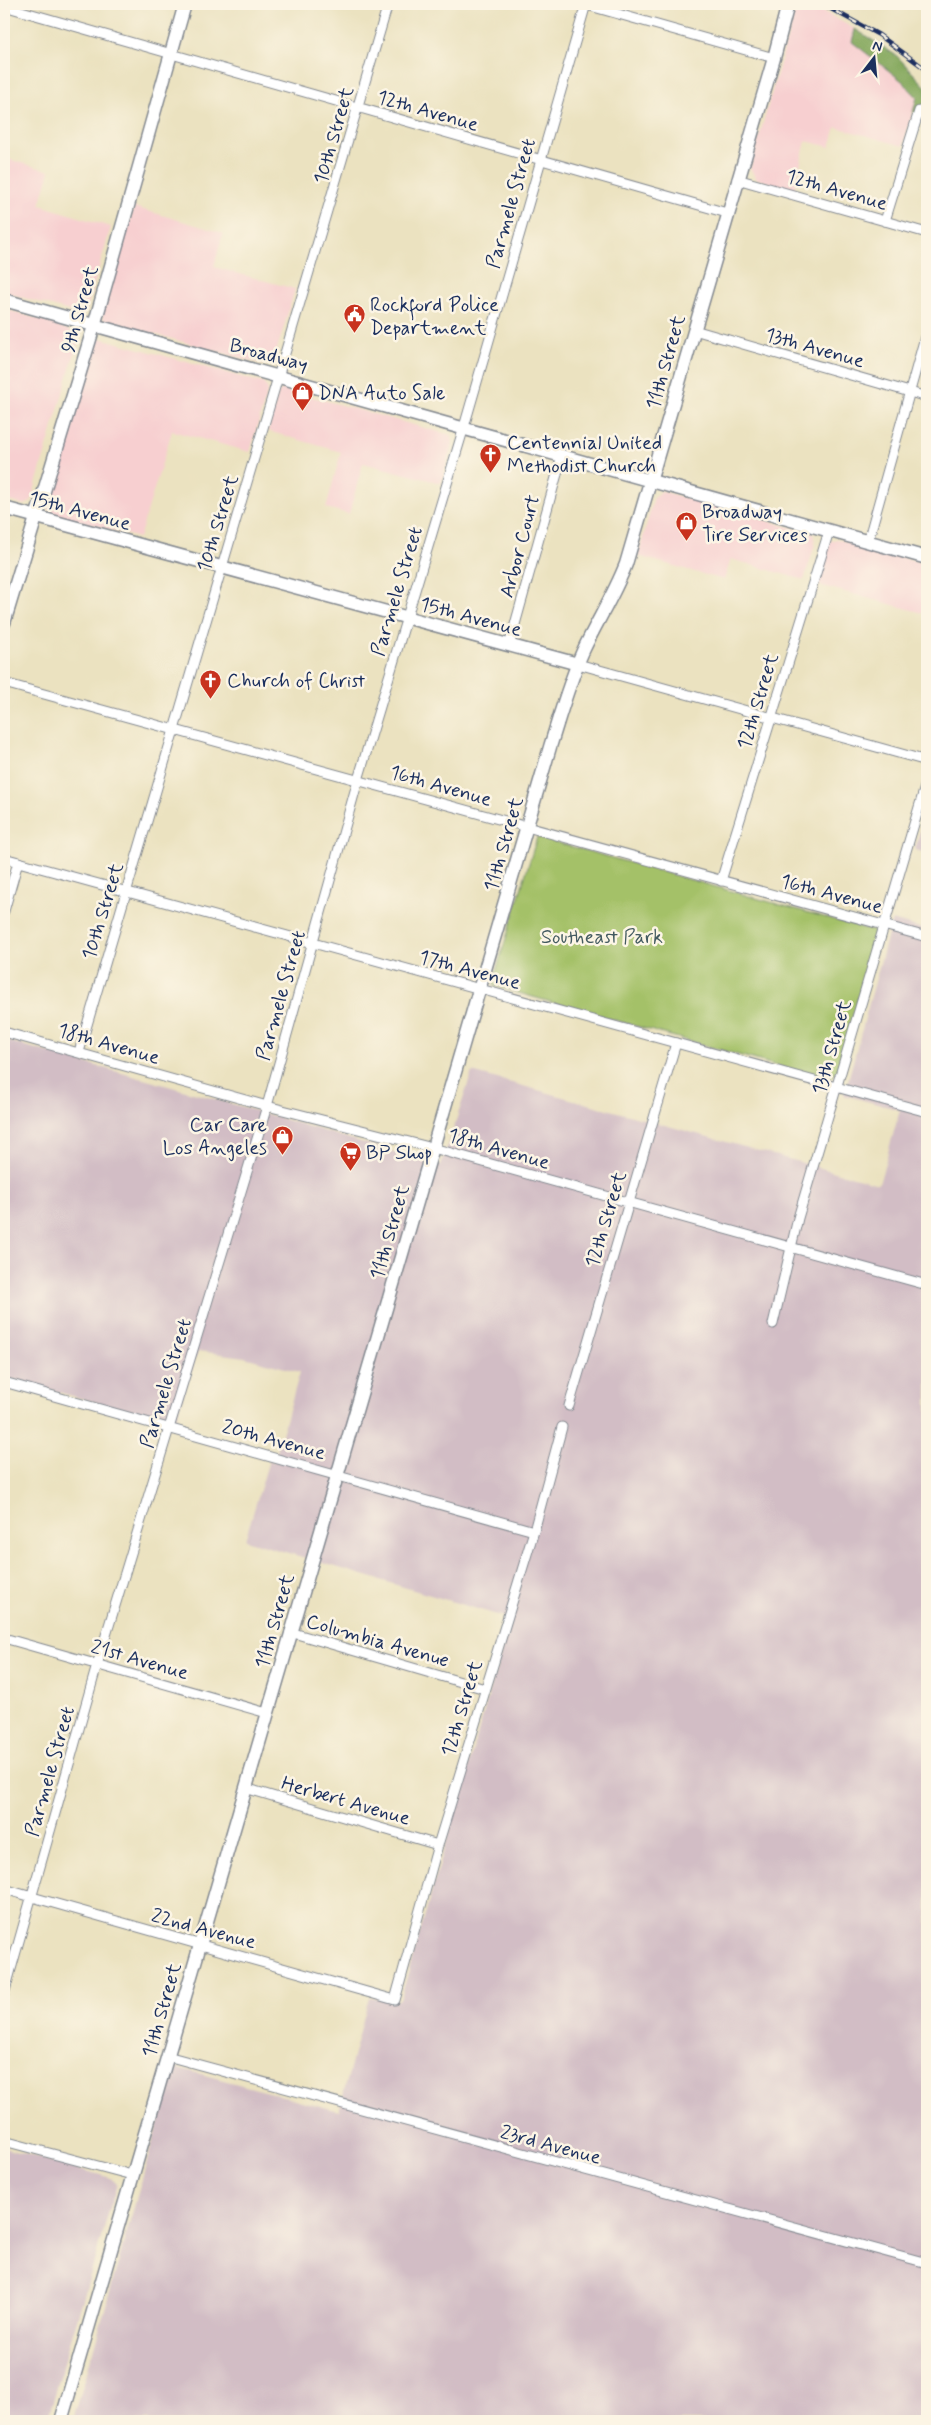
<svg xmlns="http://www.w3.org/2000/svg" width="931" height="2425" viewBox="0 0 931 2425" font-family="Mynerve,sans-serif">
<rect width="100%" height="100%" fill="#fcf5e5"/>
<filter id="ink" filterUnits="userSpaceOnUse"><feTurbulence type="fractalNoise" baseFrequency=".02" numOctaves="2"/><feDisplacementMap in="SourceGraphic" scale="10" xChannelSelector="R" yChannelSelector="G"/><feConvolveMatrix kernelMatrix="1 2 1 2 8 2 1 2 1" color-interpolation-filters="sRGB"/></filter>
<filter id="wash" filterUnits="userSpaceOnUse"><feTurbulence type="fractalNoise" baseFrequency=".0096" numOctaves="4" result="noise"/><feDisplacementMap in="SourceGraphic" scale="20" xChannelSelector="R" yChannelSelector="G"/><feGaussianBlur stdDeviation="1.12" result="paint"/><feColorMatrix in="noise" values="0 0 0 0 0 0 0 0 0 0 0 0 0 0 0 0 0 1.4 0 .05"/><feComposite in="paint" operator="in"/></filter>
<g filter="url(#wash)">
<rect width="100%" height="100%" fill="#ebe2c0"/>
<g fill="#f7cfd0">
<polygon points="797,4 809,4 855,29 852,42 902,81 917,97 903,146 836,127 830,147 806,141 794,190 757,179 750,169"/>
<polygon points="4,158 50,171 40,205 111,227 86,311 83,315 74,315 69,311 4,292"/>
<polygon points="134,207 223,233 214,267 295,289 273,363 266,365 104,320 102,314"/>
<polygon points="4,309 49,322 80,335 31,501 25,505 4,500"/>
<polygon points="100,338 263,383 268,389 250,452 172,431 139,538 52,513 46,507 96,339"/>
<polygon points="283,389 450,435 453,441 441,483 363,463 349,514 326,508 341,452 268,431 278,393"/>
<polygon points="661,491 814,534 815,544 804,580 731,559 724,580 638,556 654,497"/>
<polygon points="837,539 927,564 927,614 815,584 830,541"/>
</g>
<g fill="#d2bdc5">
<polygon points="927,805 927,853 915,850"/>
<polygon points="892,920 927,930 927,2421 73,2421 174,2067 339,2111 369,1997 399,2000 402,1994 511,1619 245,1540 269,1460 274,1462 300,1372 244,1357 198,1351 174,1424 4,1377 4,1040 243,1107 441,1166 472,1072 879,1184 900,1110 844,1095"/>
<polygon points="4,2148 111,2178 117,2184 47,2421 4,2421"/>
</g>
<polygon fill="#a4c168" stroke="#607863" points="537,837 874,931 876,934 837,1072 827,1080 494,986 493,981"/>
<polygon fill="#83a75c" stroke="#4f6b5d" points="855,29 897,56 927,88 927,123 913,112 917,97 902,81 852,42"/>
</g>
<g filter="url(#ink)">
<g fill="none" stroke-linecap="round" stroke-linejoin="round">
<defs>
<g id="street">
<polyline points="583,4 774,58"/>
<polyline points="4,6 727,213"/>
<polyline points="737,179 927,233"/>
<polyline points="885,221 919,111"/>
<polyline points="694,330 927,397"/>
<polyline points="868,541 927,330"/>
<polyline points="509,646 562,456"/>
<polyline points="578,664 927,761"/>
<polyline points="4,683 927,937"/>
<polyline points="4,858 927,1112"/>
<polyline points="721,881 829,531"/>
<polyline points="4,911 18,862"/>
<polyline points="4,1032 267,1106 433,1148 927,1285"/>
<polyline points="79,1052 388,4"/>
<polyline points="773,1324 798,1218 927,780"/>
<polyline points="4,1382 534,1531"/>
<polyline points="569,1406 676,1043"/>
<polyline points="290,1632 485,1689"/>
<polyline points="4,1638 267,1713"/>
<polyline points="245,1788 438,1845"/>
<polyline points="4,1889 395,2000 438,1845 534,1531 562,1427"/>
<polyline points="4,1994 97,1665 267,1106 358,780 464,427 586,4"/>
<polyline points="167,2056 927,2263"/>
<polyline points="4,2141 132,2175"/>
</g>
<g id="secondary">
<polyline points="4,300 927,558"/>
<polyline points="4,508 578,664"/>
<polyline points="4,623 94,326 185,4"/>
<path d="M 61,2421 L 550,747 C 560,715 569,682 583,651 C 597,621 614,595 626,564 L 774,58 L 788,4"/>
</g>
</defs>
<use href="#street" stroke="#83888f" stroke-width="11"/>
<use href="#secondary" stroke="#83888f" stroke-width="15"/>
<use href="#street" stroke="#fff" stroke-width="9"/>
<use href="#secondary" stroke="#fff" stroke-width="12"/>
<defs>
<polyline id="rail" points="822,4 879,35 927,70"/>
</defs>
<use href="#rail" stroke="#1b2f5e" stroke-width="4.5"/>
<use href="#rail" stroke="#fcf5e5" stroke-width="2.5" stroke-dasharray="8" stroke-linecap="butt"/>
</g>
</g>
<defs>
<symbol id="civic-pin" viewBox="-11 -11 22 30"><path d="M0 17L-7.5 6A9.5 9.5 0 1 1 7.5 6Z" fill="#c8321e" stroke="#fcf5e5"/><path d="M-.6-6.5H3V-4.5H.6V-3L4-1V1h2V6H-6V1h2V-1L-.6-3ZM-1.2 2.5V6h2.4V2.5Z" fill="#fff"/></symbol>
<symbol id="shop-pin" viewBox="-11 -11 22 30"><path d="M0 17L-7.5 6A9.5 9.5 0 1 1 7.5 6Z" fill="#c8321e" stroke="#fcf5e5"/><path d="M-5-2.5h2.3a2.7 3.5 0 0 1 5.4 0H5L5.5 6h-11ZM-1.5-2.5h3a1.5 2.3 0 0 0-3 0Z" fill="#fff"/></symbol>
<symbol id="church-pin" viewBox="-11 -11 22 30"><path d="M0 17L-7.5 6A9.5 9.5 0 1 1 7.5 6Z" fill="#c8321e" stroke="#fcf5e5"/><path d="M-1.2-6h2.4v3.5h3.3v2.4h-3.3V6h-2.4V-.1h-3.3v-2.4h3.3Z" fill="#fff"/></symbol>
<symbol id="supermarket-pin" viewBox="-11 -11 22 30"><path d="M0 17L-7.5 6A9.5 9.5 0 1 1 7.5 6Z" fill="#c8321e" stroke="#fcf5e5"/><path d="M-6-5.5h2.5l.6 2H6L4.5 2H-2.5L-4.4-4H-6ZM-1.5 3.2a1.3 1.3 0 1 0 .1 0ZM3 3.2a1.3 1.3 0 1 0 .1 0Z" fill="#fff"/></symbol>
</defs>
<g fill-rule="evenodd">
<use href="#civic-pin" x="342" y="302" width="25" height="34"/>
<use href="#shop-pin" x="290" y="380" width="25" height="34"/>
<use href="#church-pin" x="478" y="442" width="25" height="34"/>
<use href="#shop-pin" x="674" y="510" width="25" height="34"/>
<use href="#church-pin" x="198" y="668" width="25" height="34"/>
<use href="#shop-pin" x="270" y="1124" width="25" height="34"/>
<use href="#supermarket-pin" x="338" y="1140" width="25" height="34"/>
</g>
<g text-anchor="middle" stroke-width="5" stroke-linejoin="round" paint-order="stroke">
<g font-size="20" fill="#1b2f5e" stroke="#fcf5e5">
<text transform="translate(428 110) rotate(16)" y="7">12th Avenue</text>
<text transform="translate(333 135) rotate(-74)" y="7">10th Street</text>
<text transform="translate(837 189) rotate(16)" y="7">12th Avenue</text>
<text transform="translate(510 203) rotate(-74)" y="7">Parmele Street</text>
<text transform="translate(79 309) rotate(-74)" y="7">9th Street</text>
<text transform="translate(815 347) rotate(16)" y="7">13th Avenue</text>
<text transform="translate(269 354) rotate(15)" y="7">Broadway</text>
<text transform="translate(665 362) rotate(-74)" y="7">11th Street</text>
<text transform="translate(80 510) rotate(15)" y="7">15th Avenue</text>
<text transform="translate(217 523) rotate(-73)" y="7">10th Street</text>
<text transform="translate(519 546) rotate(-75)" y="7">Arbor Court</text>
<text transform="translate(396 591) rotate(-73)" y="7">Parmele Street</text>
<text transform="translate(471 616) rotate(15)" y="7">15th Avenue</text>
<text transform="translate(757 701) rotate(-73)" y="7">12th Street</text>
<text transform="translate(441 785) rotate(16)" y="7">16th Avenue</text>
<text transform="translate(503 844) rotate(-74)" y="7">11th Street</text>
<text transform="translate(832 893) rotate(15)" y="7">16th Avenue</text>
<text transform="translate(102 911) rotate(-73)" y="7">10th Street</text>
<text transform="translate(470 969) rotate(15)" y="7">17th Avenue</text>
<text transform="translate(280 995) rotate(-74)" y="7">Parmele Street</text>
<text transform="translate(109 1043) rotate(16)" y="7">18th Avenue</text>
<text transform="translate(831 1047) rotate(-74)" y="7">13th Street</text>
<text transform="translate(499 1148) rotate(16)" y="7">18th Avenue</text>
<text transform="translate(605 1219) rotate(-73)" y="7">12th Street</text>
<text transform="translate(389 1232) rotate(-74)" y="7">11th Street</text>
<text transform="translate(165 1383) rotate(-73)" y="7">Parmele Street</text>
<text transform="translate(274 1439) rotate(15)" y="7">20th Avenue</text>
<text transform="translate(274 1621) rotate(-74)" y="7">11th Street</text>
<text transform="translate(378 1640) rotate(16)" y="7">Columbia Avenue</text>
<text transform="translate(140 1659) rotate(16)" y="7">21st Avenue</text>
<text transform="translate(461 1708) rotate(-73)" y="7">12th Street</text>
<text transform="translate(49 1771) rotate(-74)" y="7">Parmele Street</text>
<text transform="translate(346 1800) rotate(16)" y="7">Herbert Avenue</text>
<text transform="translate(204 1928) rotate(15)" y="7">22nd Avenue</text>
<text transform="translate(161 2010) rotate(-74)" y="7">11th Street</text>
<text transform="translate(551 2144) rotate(15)" y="7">23rd Avenue</text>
</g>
<g font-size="20" fill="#1b2f5e" stroke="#fcf5e5" text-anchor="start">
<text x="370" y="311">Rockford Police<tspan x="370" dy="23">Department</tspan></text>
<text x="318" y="399">DNA Auto Sale</text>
<text x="507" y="449">Centennial United<tspan x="507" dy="23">Methodist Church</tspan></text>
<text x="702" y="518">Broadway<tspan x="702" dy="23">Tire Services</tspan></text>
<text x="227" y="687">Church of Christ</text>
<text x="267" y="1131" text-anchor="end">Car Care<tspan x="267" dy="23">Los Angeles</tspan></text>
<text x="366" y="1159">BP Shop</text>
</g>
<g font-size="20" fill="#445b61" stroke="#fcf5e5">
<text x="602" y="943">Southeast Park</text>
</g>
</g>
<rect width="931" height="2425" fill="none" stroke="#fcf5e5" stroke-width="20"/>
<g transform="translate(874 58) rotate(16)" stroke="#fcf5e5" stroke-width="4" paint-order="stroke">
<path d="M0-4L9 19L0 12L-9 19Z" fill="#1b2f5e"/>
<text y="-8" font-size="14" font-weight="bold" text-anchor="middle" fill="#1b2f5e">N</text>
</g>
</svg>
